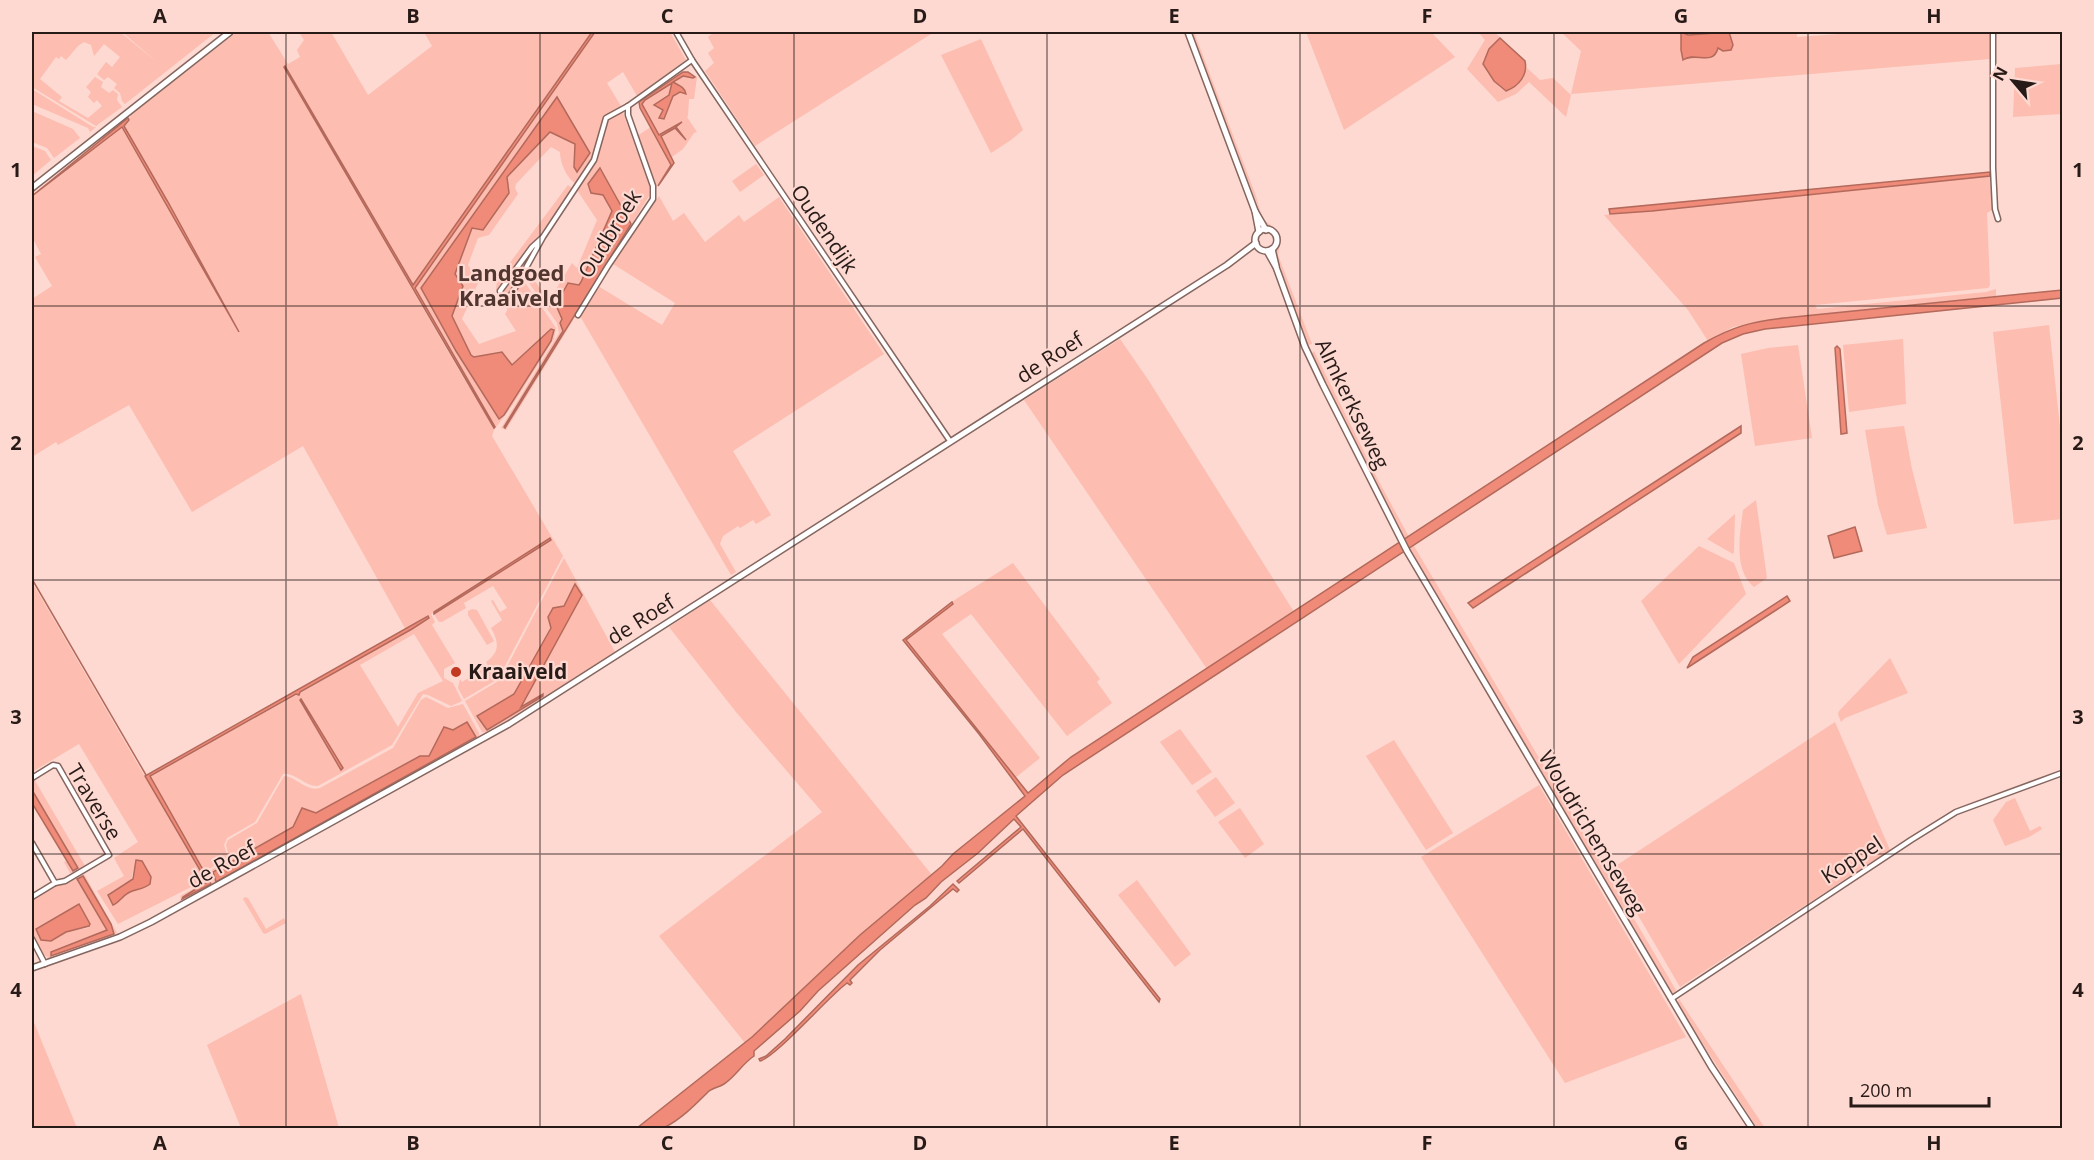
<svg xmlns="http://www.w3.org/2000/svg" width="2094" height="1160" viewBox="0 0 2094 1160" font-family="'Open Sans',sans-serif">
<rect width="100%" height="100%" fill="#fdd9d1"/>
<g fill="#fdbdb0" fill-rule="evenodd">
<polygon points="32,32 120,32 158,63 122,32 216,32 125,104 122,101 120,93 114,88 117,84 108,77 104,80 97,74 106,62 112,67 120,57 104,44 94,56 91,45 84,42 78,46 66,60 61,56 59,59 56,57 40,79 62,97 59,101 88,118 102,106 97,100 94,103 88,97 91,92 86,87 95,77 103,82 101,87 109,93 113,90 118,94 117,100 122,107 96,126 32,87"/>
<path d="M 237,32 L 268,32 L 288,64 L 300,57 L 297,50 L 304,40 L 299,32 L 331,32 L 368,95 L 432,46 L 424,32 L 592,32 L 413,286 L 286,66 L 284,67 L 460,372 L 494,427 L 415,288 L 595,32 L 670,32 L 686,60 L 637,96 L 623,72 L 607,83 L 621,106 L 606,117 L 593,158 L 576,184 C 567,178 560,164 560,152 L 551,147 L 516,184 L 515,188 L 518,194 L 489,235 L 478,238 L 468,265 L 479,281 L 462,319 L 479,344 L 516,331 L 505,314 L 507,311 L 507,299 L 511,298 L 520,283 L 526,284 L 556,328 L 554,339 L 512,406 L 494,430 L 492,436 L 563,556 L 498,679 L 464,699 L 458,688 L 460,679 L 462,682 L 488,666 L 486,662 C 500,652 499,642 491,628 L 502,620 L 491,601 L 493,600 L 500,612 L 507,608 L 493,586 L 464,603 L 466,608 L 442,622 L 439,622 L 433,613 L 431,614 L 435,622 L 432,625 L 455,663 L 444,669 L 444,678 L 453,683 L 462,701 L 451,706 L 428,695 L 423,694 L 392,745 L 318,786 C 305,787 295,772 283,774 L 255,822 L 227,838 L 224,845 L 227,855 L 226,858 L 208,870 L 210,877 L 208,878 L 149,776 L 299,694 L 429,618 L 428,616 L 406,630 L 303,446 L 192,512 L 129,405 L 58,445 L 56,442 L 32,457 L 32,299 L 52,286 L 35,257 L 41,254 L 32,237 L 32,196 L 122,126 L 238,331 L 124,124 L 133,113 ZM 557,98 L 585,162 L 577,171 L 575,144 L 550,132 L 507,177 L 509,193 L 483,230 L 472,228 L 455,274 L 463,286 L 452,316 L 471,355 L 475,358 L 502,352 L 512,365 L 551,329 L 499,419 L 456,351 L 421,288 ZM 414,634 L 443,681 L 418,693 L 398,727 L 360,665 Z"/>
<polygon points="714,32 930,32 931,34 755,146 705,71 714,63 708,53 714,48 708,37"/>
<polygon points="1191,32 1194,32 1256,196 1262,217"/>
<polygon points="1306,32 1431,32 1455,57 1344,130"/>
<path d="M 1478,32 L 1494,32 L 1501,38 L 1492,45 L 1483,61 C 1485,72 1496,85 1505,91 C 1517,88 1525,79 1526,67 L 1540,80 L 1553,78 L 1571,95 L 1566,117 L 1529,82 L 1516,94 L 1498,102 L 1467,69 L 1485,40 Z"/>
<polygon points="1561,32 1681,32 1681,50 1683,60 1688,57 1708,58 1718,48 1731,50 1733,45 1729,32 1797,32 1797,37 1867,32 1990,32 1990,59 1571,94 1581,51"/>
<polygon points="981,39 1023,130 1011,140 991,153 941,55"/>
<polygon points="2062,64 2062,114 2013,117 2015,68"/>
<polygon points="683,76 693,78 697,77 694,99 689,99 688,116 687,117 697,132 694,133 683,149 672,157 661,136 675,128 683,138 676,127 682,123 659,135 642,104 645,100 672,82 669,95 654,106 663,110 660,116 666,116 673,96 680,92 684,94 681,85 673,82"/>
<polygon points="32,89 93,127 96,127 90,132 88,128 32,104"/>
<path d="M 622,110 L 649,184 L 649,196 L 506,430 L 501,428 L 559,333 L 557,323 L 527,280 L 525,274 L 527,272 L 531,275 L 549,301 L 572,263 L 577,268 L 597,220 L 577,190 C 594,167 600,150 606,122 ZM 600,168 L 631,224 L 506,427 L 563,331 L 560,323 L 562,319 L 581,282 L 612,211 L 603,195 L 597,193 Z"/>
<polygon points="32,111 73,129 80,138 54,158 47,148 32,142"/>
<polygon points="651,127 671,165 656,188 637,136"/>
<polygon points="32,146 45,151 51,160 32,176 32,157 33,155"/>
<polygon points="756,164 764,175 740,192 732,181"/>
<polygon points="1990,176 1992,210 1987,213 1990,285 1988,288 1815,305 1817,309 1986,292 1996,289 1996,296 1763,321 1733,327 1708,341 1688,310 1604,215"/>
<polygon points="568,185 573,189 498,292 496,290 497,280"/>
<polygon points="659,196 673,221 684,213 705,242 739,215 744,222 779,197 884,354 733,451 771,515 756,524 753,520 740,528 738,526 723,536 720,544 736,572 731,575 580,316 598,286 662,325 675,303 613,264"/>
<polygon points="1264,220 1276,229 1281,237 1278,255 1312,344 1309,345 1307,344 1276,255 1278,236 1276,231 1267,226"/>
<polygon points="535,247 509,294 505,295 503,290"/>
<polygon points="2049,325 2062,446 2062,519 2014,524 1993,332"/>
<polygon points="1120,339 1149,381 1294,612 1207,669 1024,400"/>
<polygon points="1903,339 1906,404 1849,412 1843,345"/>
<polygon points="1798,345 1812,438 1755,446 1741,354 1768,348"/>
<polygon points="1314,351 1377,478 1409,537 1404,540 1340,416 1311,354"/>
<polygon points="1904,426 1912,469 1927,528 1887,535 1878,505 1865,430"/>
<path d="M 1756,500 L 1767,578 L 1754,587 C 1733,570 1740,534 1743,510 Z"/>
<polygon points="1735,514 1734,552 1733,554 1707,539"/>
<polygon points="1414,546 1676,990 1675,993 1669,992 1409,549"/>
<polygon points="1699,546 1734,563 1746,594 1679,664 1641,601"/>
<path d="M 564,558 L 615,652 L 489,733 L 482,732 L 465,701 L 500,680 ZM 575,585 L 582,595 L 520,709 L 543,694 L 544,696 L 487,730 L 478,716 L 514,694 L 551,628 L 549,621 L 553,608 L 564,606 Z"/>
<polygon points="1013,563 1100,679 1097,682 1112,703 1067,736 971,614 942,634 1040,758 1015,778 906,640 953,604 952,602 956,599"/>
<path d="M 32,582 L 205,880 L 118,924 L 97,891 L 124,876 L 114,858 L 138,842 L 79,744 L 32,772 ZM 136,860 L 142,861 L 151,877 L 150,883 C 143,891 132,889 124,896 L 108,894 L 131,880 Z"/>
<polygon points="710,600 932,875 847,947 745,1043 659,936 822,812 736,712 669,627"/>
<polygon points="472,609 477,610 494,641 487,645 468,615 468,611"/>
<polygon points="1890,658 1908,693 1845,718 1841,722 1838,714 1839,711"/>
<path d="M 426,697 L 448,708 L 463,704 L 479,733 L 479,739 L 184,903 L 180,896 L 206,882 L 206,884 L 183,897 L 211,884 L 209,880 L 212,878 L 210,873 L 211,870 L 227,861 L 229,857 L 226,845 L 228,840 L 257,823 L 284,776 C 297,777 306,792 320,788 L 393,748 L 421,700 ZM 467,722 L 476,737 L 216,882 L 213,872 L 293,827 L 302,808 L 316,813 L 420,756 L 429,756 L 444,727 L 453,730 Z"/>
<polygon points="1835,722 1890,850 1680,987 1611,869"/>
<polygon points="1180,729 1212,772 1192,785 1160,742"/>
<polygon points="1394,740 1453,833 1426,850 1366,756"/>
<polygon points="1216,777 1235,803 1215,817 1196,791"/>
<polygon points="34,779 85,866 73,873 70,873 64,862 66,861 73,871 78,868 32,790 32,781"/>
<polygon points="1539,785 1686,1037 1565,1083 1421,857"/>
<polygon points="2015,798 2030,831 2040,826 2042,829 2029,837 2005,846 1993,820 2006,802"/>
<polygon points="1240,808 1264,844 1245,858 1218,822"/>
<path d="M 84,874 L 117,933 L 114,934 L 111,924 L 82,876 L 107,930 L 51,952 L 50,959 C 29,947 32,921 32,901 L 56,885 L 64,885 ZM 79,904 L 90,924 L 88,928 L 65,932 L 57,938 L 41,940 L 36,929 Z"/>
<polygon points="1137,880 1191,954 1175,967 1118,895"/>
<polygon points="245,897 248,898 266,929 284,918 286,923 265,934 263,933 243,899"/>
<polygon points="301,994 339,1128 241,1128 207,1045"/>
<polygon points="1679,999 1765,1128 1757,1128 1677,1004"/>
<polygon points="33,1020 77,1128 32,1128"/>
</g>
<g fill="#ef8b78" stroke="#b3695b" stroke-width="1.5">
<polygon points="592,32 595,32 415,288 495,427 494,428 284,67 285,66 413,285"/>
<path d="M 1681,32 L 1688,35 L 1729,32 L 1733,45 L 1731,50 L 1723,51 L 1718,48 C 1713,67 1695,51 1683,60 L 1681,50 Z"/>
<path d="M 1500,38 L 1525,61 C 1528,75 1519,86 1506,91 L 1494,81 L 1483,64 L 1489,49 Z"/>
<path d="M 683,72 L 688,72 L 695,77 L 693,78 L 683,76 L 673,82 C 678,85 685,87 686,94 L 680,92 L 673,96 L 664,119 L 659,118 L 663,110 L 654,105 L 669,95 L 672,83 L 645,100 L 642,104 L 659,135 L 682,122 L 676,127 L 686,140 L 675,128 L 661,136 L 674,163 L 658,186 L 671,165 L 640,108 L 639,102 Z"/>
<polygon points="557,97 590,153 577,172 574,167 575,144 550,132 507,177 509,193 483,230 472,228 455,274 463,286 452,316 471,355 474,357 502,352 512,365 551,329 554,330 551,341 504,415 499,419 456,351 421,288"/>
<polygon points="128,118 129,120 124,126 168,202 239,332 122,127 32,196"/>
<polygon points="600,168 631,224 505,428 504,427 563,331 560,323 562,319 556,305 568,283 579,285 581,282 612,211 603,195 591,193 588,184"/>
<polygon points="1990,172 1990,176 1652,211 1610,214 1609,209"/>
<path d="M 2062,290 L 2062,298 L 1765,329 L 1743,334 L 1722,343 L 1063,775 L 1016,816 L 1160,999 L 1159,1002 L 1023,829 L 959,883 L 957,881 L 1021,827 L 1014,819 L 978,853 L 941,882 L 926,898 L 915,905 L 818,991 L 800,1011 L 754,1051 L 754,1056 C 742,1064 735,1077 724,1084 C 718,1088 711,1088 707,1093 C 695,1105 680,1120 665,1127 C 658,1131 645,1128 637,1128 L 752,1037 L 860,935 L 942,866 L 953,854 L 1025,796 L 979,734 L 903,640 L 952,602 L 953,604 L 906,640 L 1028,793 L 1071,757 L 1704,343 C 1734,326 1751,322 1784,318 Z"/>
<polygon points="1837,346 1840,349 1847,433 1841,434 1835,348"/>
<polygon points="1741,426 1741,433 1491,596 1473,608 1468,603"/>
<polygon points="1855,527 1862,551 1834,558 1828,536"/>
<polygon points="550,538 551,540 434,614 434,612"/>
<polygon points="575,584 582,595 521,707 543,694 543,696 487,730 477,716 514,694 551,628 548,617 553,608 564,606"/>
<polygon points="1787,596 1790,601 1687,668 1693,657"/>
<polygon points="428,616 429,618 412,629 300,692 299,695 296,694 150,776 211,884 182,899 183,897 207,882 145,776"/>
<polygon points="301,699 343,768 341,770 300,700"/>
<polygon points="467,722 476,737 216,882 213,872 293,827 302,808 316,813 420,756 429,756 444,727 453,730"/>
<polygon points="32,790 78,868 73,871 32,803"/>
<path d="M 136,860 L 142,861 L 151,877 L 150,884 C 144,889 137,889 130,892 C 123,895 120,902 113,905 L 108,895 L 133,879 Z"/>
<polygon points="83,876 111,924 114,934 51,956 51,952 107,930 77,879"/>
<path d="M 953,884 L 959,890 L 957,892 L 953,889 L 880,950 L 850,980 L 852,983 L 850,985 L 847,983 C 828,997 776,1057 760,1061 L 759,1059 L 766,1056 L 785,1039 L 858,965 L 930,906 Z"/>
<polygon points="79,904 90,924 89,926 66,932 51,941 41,940 36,929"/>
</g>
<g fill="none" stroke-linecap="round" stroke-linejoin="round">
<polyline stroke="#b3695b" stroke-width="1.5" points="32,579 146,775"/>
<defs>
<g id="street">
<polyline points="676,32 692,60 950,441"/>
<polyline points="1993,32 1993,168 1995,209 1998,219"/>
<polyline points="543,237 532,247 500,291 502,297 508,297 511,295 543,237 594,160 606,118 628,106 692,60"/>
<polyline points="578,315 608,266 653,199 653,186 628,115 628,106"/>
<polyline points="32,778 53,765 58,766 109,855 65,881 55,883"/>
<polyline points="32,843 55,883 32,897"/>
<polyline points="32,939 45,964"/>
<polyline points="1671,999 1911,840 1956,812 2062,773"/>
</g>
<g id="secondary">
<polyline points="1188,32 1255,211"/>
<polyline points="32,188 230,32"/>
<circle cx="1266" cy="240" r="11"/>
<polyline points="1259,232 1255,211 1266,230"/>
<polyline points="1272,249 1276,266"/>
<polyline points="1267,251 1276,267 1305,347 1323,385 1407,551 1711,1066 1752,1128"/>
<polyline points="32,968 120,937 151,922 509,724 1227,265 1256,243"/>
</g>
</defs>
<use href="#street" stroke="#85665f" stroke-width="7"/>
<use href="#secondary" stroke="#85665f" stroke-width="8"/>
<use href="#street" stroke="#fff" stroke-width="4"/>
<use href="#secondary" stroke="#fff" stroke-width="5"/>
</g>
<path fill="none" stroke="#271a17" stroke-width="1.5" stroke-opacity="0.55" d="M 286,32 L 286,1128M 540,32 L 540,1128M 794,32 L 794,1128M 1047,32 L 1047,1128M 1300,32 L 1300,1128M 1554,32 L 1554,1128M 1808,32 L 1808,1128M 32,306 L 2062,306M 32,580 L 2062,580M 32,854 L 2062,854"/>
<circle fill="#c33820" stroke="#fdd9d1" stroke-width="2" cx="456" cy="672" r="6"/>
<g text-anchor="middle" stroke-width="4.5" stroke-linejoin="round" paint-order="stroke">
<g font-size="21" fill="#271a17" stroke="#fdd9d1">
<text transform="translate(824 229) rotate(56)" y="7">Oudendijk</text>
<text transform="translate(610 234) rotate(-58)" y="7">Oudbroek</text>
<text transform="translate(1050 358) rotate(-33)" y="7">de Roef</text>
<text transform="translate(1352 404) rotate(64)" y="7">Almkerkseweg</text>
<text transform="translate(641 620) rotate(-32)" y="7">de Roef</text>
<text transform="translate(94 802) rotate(59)" y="7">Traverse</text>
<text transform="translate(1592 833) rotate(59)" y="7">Woudrichemseweg</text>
<text transform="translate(1852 860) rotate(-33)" y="7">Koppel</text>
<text transform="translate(222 865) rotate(-29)" y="7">de Roef</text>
</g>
<g font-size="21" font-weight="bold" fill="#271a17" stroke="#fdd9d1" text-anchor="start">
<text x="468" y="679">Kraaiveld</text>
</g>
<g font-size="22" font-weight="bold" fill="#51352f" stroke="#fdd9d1">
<text x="511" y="281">Landgoed<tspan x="511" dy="25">Kraaiveld</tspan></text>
</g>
</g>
<rect width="2094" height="1160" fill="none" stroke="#fdd9d1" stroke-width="66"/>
<g transform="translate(2013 81) rotate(299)" stroke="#fdd9d1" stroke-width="4.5" paint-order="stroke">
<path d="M0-4.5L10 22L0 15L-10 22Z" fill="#271a17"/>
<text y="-9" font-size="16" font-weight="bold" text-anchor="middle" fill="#271a17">N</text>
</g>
<path d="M1851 1097v9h138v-9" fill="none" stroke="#271a17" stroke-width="3"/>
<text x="1860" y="1097" font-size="18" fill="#271a17" stroke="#fdd9d1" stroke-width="4.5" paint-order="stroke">200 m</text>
<rect x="33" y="33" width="2028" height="1094" fill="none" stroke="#271a17" stroke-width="2"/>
<g font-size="20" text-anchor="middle" font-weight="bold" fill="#271a17">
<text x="160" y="23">A</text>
<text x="413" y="23">B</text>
<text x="667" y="23">C</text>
<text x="920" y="23">D</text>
<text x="1174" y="23">E</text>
<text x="1427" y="23">F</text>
<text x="1681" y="23">G</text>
<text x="1934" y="23">H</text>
<text x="16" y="177">1</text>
<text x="2078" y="177">1</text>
<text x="16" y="450">2</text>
<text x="2078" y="450">2</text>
<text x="16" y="724">3</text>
<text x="2078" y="724">3</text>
<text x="16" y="997">4</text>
<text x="2078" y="997">4</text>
<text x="160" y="1150">A</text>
<text x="413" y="1150">B</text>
<text x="667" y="1150">C</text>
<text x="920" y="1150">D</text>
<text x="1174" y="1150">E</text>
<text x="1427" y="1150">F</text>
<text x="1681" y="1150">G</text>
<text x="1934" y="1150">H</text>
</g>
</svg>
